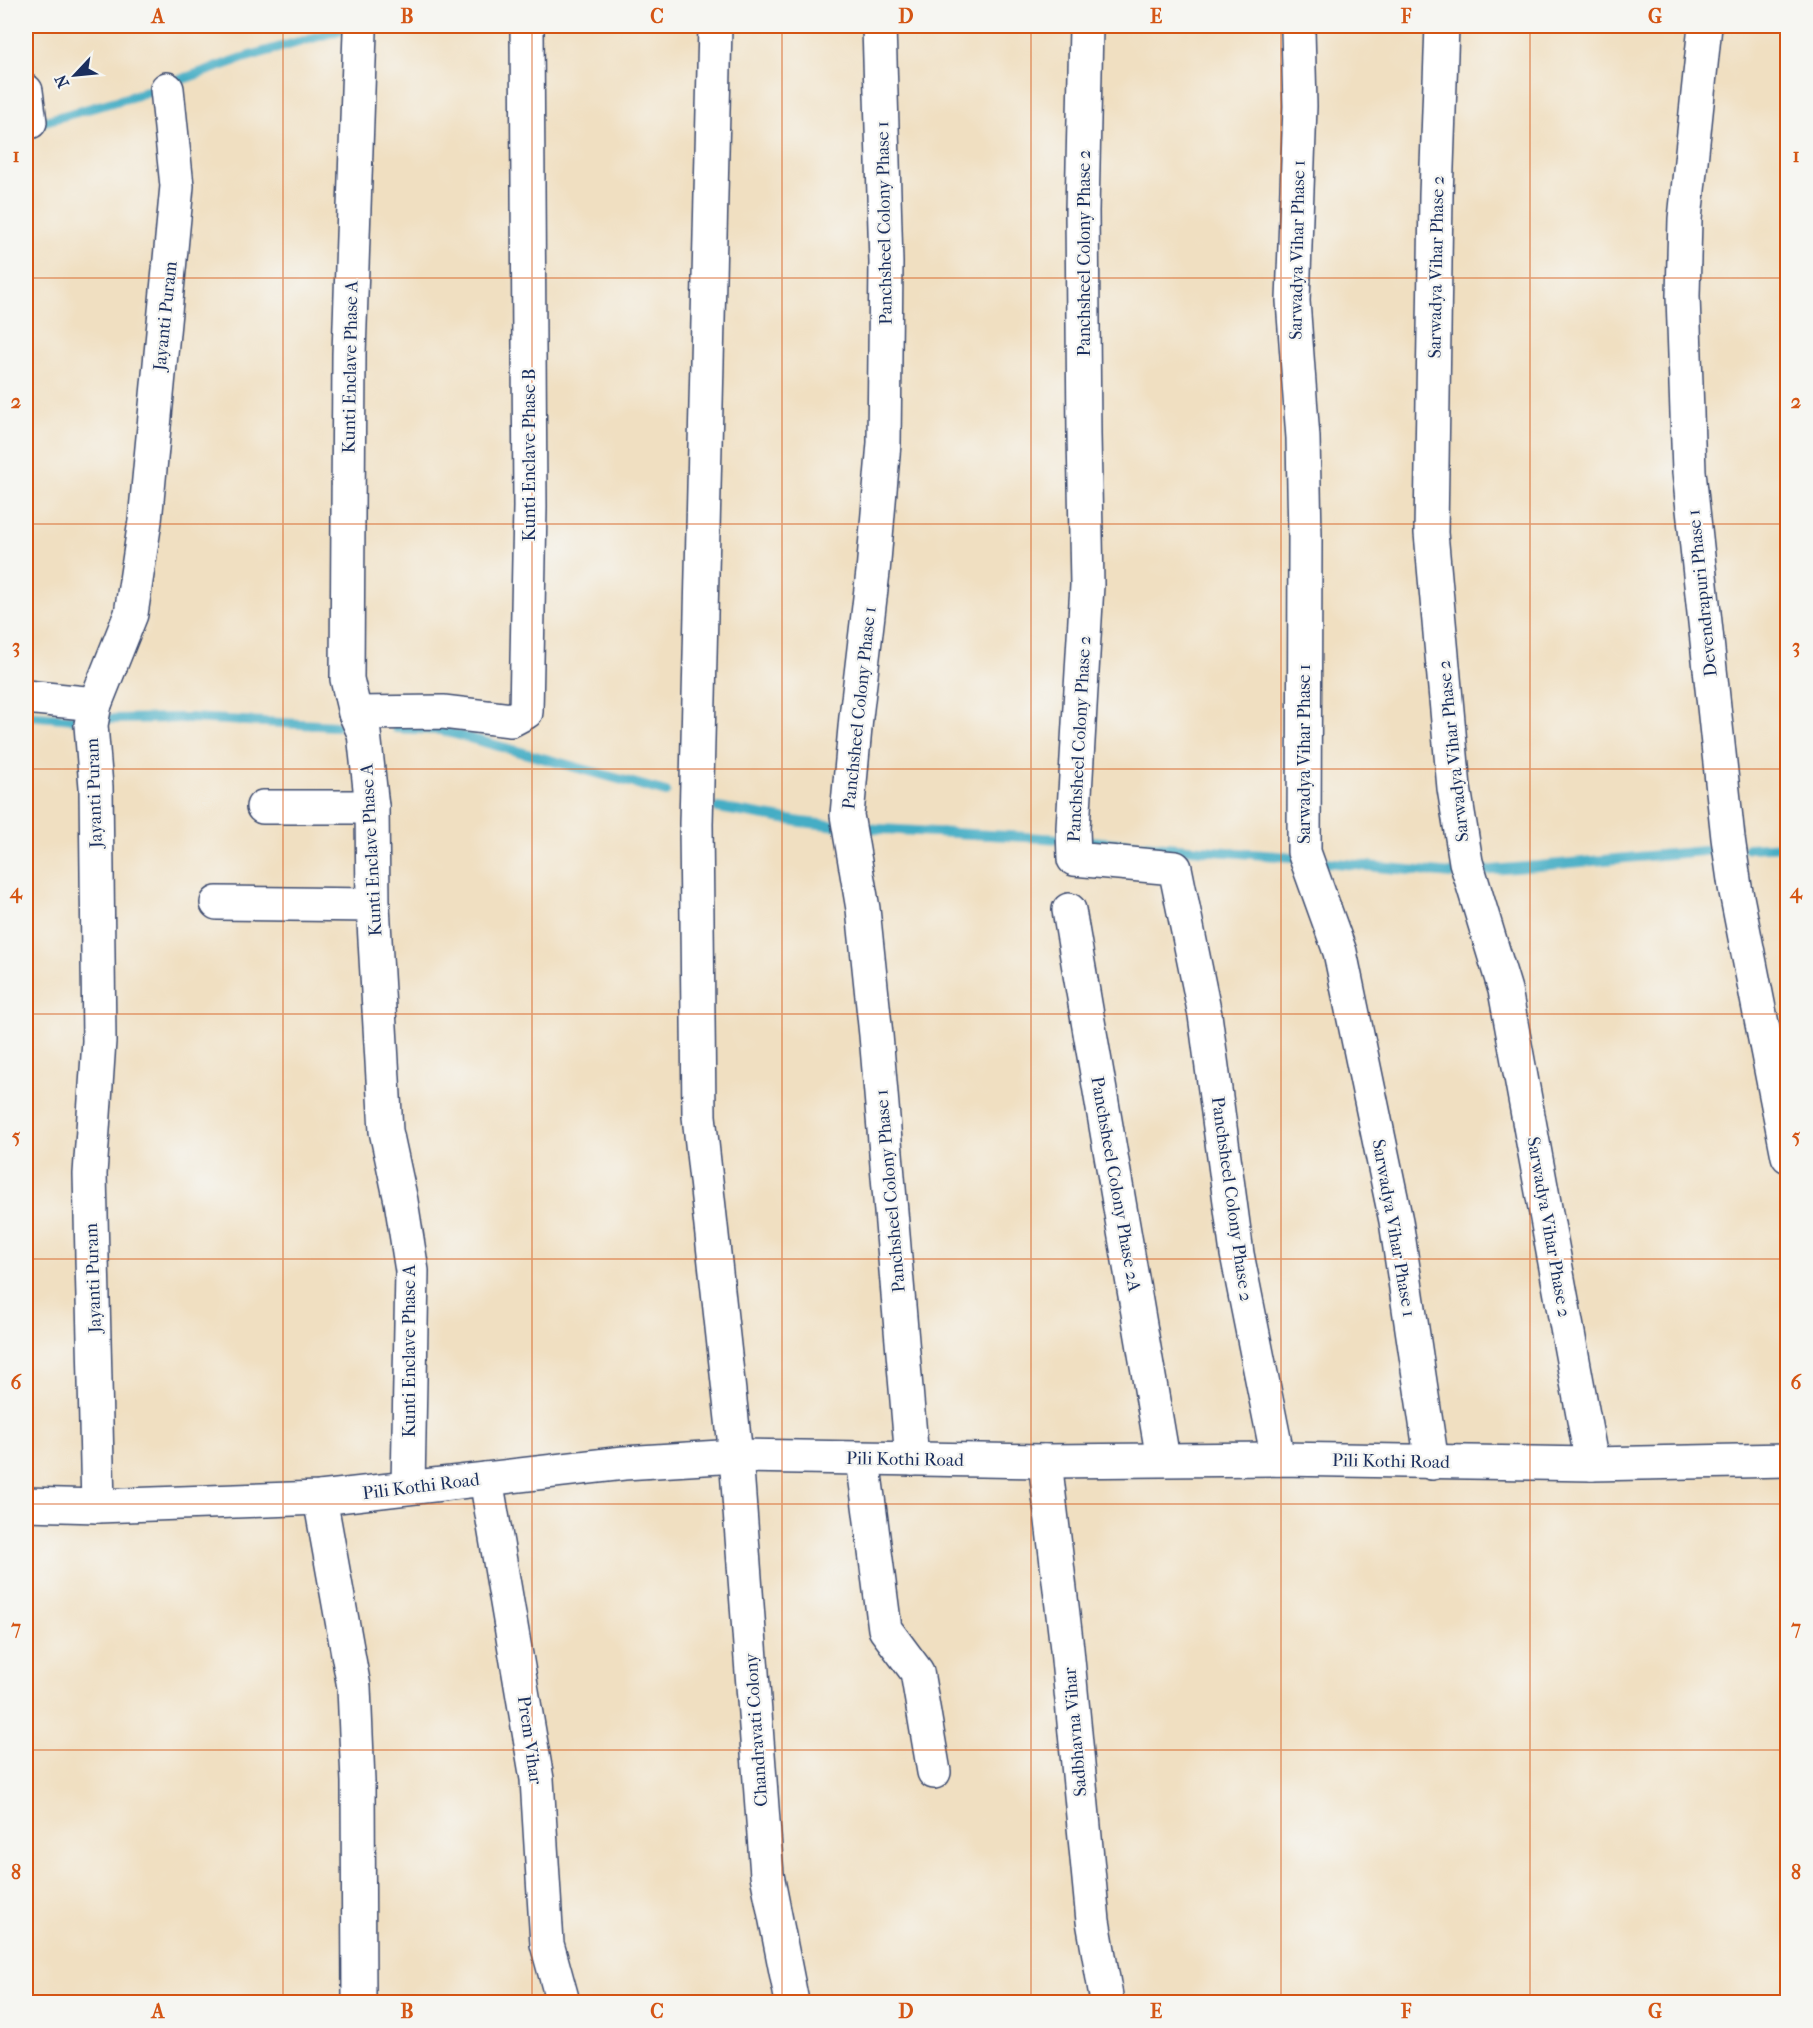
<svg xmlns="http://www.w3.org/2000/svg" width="1813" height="2028" viewBox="0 0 1813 2028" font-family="'IM FELL French Canon',serif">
<rect width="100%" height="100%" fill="#f6f6f2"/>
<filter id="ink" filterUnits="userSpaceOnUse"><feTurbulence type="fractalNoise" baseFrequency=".0167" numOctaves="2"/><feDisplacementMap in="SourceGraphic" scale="12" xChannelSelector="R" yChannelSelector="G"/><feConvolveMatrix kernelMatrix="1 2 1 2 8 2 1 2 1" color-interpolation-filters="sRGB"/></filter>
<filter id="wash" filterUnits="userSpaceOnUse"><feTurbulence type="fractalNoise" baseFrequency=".008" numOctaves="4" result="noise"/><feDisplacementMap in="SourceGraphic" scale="24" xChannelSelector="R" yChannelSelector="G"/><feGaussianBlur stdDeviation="1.35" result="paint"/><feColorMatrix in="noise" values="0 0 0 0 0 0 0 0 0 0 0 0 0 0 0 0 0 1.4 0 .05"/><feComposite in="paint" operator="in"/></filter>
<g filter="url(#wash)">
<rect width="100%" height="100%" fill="#f0dfc1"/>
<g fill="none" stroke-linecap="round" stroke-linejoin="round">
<g stroke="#45adc5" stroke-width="10">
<polyline points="34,124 131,97 243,58 354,26"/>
<polyline points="26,715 74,719"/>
<polyline points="106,719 190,718 336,726"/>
<polyline points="396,728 440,730 666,792"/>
<polyline points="718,808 801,822 838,826"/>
<polyline points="862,828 1060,839"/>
<polyline points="1090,841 1302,858"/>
<polyline points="1748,848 1788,846"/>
<polyline points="1324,862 1452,874"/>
<polyline points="1481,871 1715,850"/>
</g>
</g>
</g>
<g filter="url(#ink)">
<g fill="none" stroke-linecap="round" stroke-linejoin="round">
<defs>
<g id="minor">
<polyline points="715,26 696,824 699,1116 736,1456 767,1875 792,2002"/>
<polyline points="879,26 886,263 884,443 873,572 856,717 847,815 863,909 876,1035 912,1459"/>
<polyline points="1086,26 1082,211 1084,435 1087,585 1073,828 1074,859 1175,868 1205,1015 1237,1254 1278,1459"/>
<polyline points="1442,26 1436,195 1431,533 1454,788 1466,862 1505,990 1592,1464"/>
<polyline points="1705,26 1685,219 1683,296 1689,472 1728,838 1735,887 1788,1156"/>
<polyline points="1298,30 1300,106 1293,301 1303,438 1305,537 1304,852 1340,952 1396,1221 1432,1463"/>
<polyline points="360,32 349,354 347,679 355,713 364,733 372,807 373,905 386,1131 401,1201 412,1271 408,1487"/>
<polyline points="26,91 30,122"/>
<polyline points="26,697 95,704"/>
<polyline points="355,713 443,712 511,720 526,712 530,507 527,26"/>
<polyline points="263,807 372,807"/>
<polyline points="217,903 373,905"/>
<polyline points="1069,910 1163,1459"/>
<polyline points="863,1459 885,1629 917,1672 934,1772"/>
<polyline points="1045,1461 1067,1649 1093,1921 1107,2002"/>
<polyline points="486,1479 537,1779 547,1944 563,2002"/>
<polyline points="320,1498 354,1687 358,1782 359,2002"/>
<polyline points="26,1504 98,1506 320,1498 624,1463 736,1456 1045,1461 1278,1459 1592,1464 1788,1460"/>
<polyline points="98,1506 90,1174 99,1041 96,787 91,725 95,704 131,614 145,521 177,186 167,89"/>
</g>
</defs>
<use href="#minor" stroke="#3b496d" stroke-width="36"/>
<use href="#minor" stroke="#fff" stroke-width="33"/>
</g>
</g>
<path fill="none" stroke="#d45514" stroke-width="1.5" stroke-opacity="0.55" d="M 283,26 L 283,2002M 532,26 L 532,2002M 782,26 L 782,2002M 1031,26 L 1031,2002M 1281,26 L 1281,2002M 1530,26 L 1530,2002M 26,278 L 1788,278M 26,524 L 1788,524M 26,769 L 1788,769M 26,1014 L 1788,1014M 26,1259 L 1788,1259M 26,1504 L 1788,1504M 26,1750 L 1788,1750"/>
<g text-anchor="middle" stroke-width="4.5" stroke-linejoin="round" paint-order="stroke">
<g font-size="18" fill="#1b2f5e" stroke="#f6f6f2">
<text transform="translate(884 223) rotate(-91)" y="6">Panchsheel Colony Phase 1</text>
<text transform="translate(1297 250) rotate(-89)" y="6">Sarwadya Vihar Phase 1</text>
<text transform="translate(1084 253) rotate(-90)" y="6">Panchsheel Colony Phase 2</text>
<text transform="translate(1436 267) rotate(-89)" y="6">Sarwadya Vihar Phase 2</text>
<text transform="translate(165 316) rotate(-84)" y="6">Jayanti Puram</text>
<text transform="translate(350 367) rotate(-89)" y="6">Kunti Enclave Phase A</text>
<text transform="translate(529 455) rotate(-90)" y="6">Kunti Enclave Phase B</text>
<text transform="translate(1702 593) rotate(-96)" y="6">Devendrapuri Phase 1</text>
<text transform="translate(859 708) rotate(-84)" y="6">Panchsheel Colony Phase 1</text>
<text transform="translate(1079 739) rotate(-87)" y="6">Panchsheel Colony Phase 2</text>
<text transform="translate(1453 751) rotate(-96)" y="6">Sarwadya Vihar Phase 2</text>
<text transform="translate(1304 754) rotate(-90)" y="6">Sarwadya Vihar Phase 1</text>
<text transform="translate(94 793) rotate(-92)" y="6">Jayanti Puram</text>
<text transform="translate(371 850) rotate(-93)" y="6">Kunti Enclave Phase A</text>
<text transform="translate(1116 1184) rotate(80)" y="6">Panchsheel Colony Phase 2A</text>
<text transform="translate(890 1191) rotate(-95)" y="6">Panchsheel Colony Phase 1</text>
<text transform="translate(1232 1199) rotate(82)" y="6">Panchsheel Colony Phase 2</text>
<text transform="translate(1549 1227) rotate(80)" y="6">Sarwadya Vihar Phase 2</text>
<text transform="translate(1394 1228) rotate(80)" y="6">Sarwadya Vihar Phase 1</text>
<text transform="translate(93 1278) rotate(-92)" y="6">Jayanti Puram</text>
<text transform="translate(409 1351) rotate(-90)" y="6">Kunti Enclave Phase A</text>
<text transform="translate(905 1459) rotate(1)" y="6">Pili Kothi Road</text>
<text transform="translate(1391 1461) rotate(1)" y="6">Pili Kothi Road</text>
<text transform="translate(421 1486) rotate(-7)" y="6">Pili Kothi Road</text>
<text transform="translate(756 1730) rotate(-94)" y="6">Chandravati Colony</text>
<text transform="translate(1075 1732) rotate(-95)" y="6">Sadbhavna Vihar</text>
<text transform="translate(530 1740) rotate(82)" y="6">Prem Vihar</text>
</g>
</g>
<rect width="1813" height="2028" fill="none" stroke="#f6f6f2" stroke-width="66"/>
<g transform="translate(75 75) rotate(244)" stroke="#f6f6f2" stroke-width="4.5" paint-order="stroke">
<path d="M0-4.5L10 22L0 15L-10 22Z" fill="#1b2f5e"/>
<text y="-9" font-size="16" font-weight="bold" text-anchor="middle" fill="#1b2f5e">N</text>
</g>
<rect x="33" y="33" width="1747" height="1962" fill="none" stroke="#d45514" stroke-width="2"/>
<g font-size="20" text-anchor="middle" font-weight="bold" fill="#d45514">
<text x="158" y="23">A</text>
<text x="407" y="23">B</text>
<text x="657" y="23">C</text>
<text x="906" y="23">D</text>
<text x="1156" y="23">E</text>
<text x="1406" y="23">F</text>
<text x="1655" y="23">G</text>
<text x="16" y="162">1</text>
<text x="1796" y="162">1</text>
<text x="16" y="408">2</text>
<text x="1796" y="408">2</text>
<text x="16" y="653">3</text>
<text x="1796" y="653">3</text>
<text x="16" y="898">4</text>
<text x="1796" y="898">4</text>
<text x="16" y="1143">5</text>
<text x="1796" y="1143">5</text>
<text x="16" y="1389">6</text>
<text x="1796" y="1389">6</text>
<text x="16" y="1634">7</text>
<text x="1796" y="1634">7</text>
<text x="16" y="1879">8</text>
<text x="1796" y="1879">8</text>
<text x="158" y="2018">A</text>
<text x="407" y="2018">B</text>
<text x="657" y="2018">C</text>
<text x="906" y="2018">D</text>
<text x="1156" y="2018">E</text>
<text x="1406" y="2018">F</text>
<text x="1655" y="2018">G</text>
</g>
</svg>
